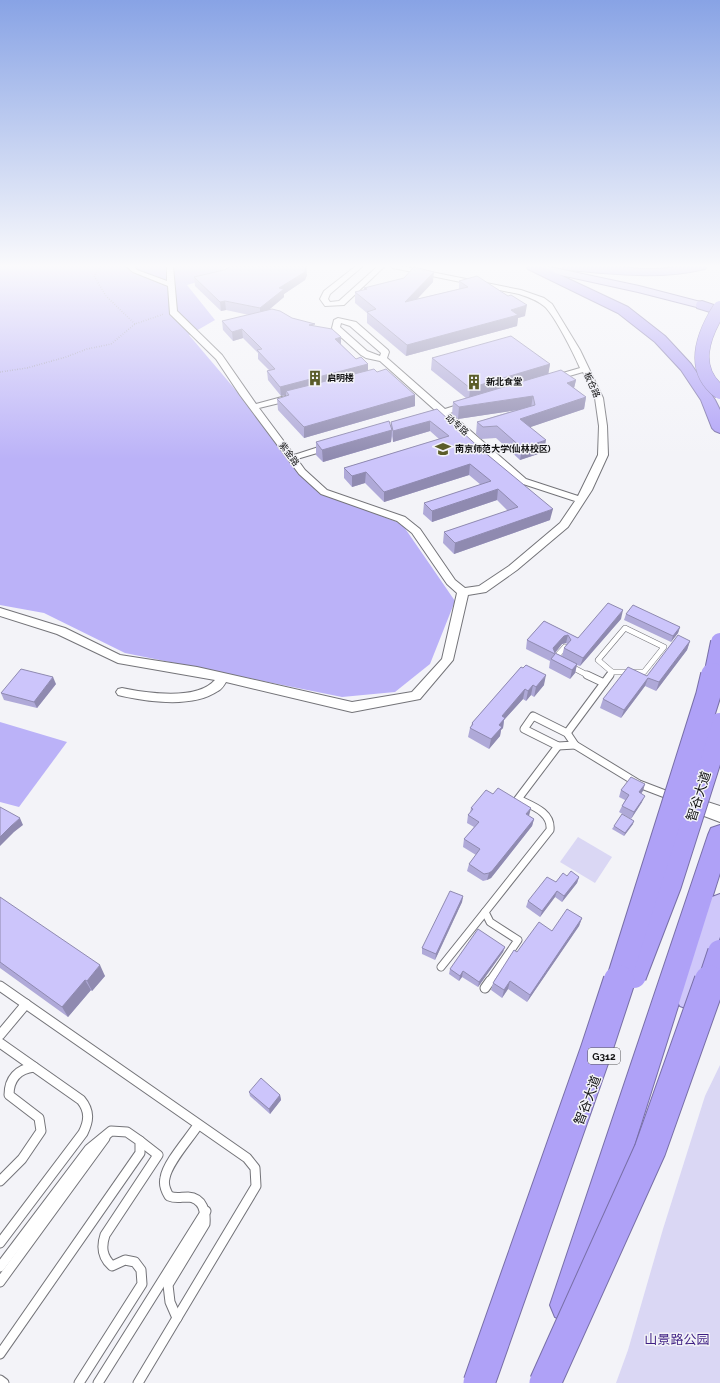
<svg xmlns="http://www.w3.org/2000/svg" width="720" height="1383" viewBox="0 0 720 1383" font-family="Raleway,'Noto Sans SC',sans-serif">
<rect width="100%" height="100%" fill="#f3f3f8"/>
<g fill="#dad7f4">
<polygon points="578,837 612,857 595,883 560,862"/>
<polygon points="720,1065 720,1383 616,1383 628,1350 663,1229 705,1096"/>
</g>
<g fill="#bbb2f8">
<polygon points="0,266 225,266 221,275 187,285 215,320 189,335 324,494 402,524 455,601 430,664 395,692 342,697 125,653 44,613 0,605"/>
<polygon points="0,722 67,742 19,807 0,802"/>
</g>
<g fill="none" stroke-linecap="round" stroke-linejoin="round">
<defs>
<g id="lane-far2">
<polygon points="625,628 664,647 644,672 612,672 598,660"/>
<polyline points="556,659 555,658 565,647"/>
<polyline points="570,666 589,676"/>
<polyline points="609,676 612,672"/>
</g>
<g id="lane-far1">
<polyline points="587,675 604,683"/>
<polygon points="533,716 567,733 575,745 558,746 524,729"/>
<polyline points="567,733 610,675"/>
<polyline points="575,745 639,784 673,797"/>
<polyline points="441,967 485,912"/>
<path d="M 489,982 L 518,940 L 490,922 L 485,912 L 550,830 C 552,812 532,806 518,799 L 558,746"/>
</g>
<g id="lane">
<polyline points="0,986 247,1158 255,1168 256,1186 138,1383"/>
<polyline points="485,988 490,981"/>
<polyline points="0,1035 26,1004"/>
<path d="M 0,1043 L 81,1100 C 90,1111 89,1121 83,1133 L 0,1243"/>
<path d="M 0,1181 L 22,1159 L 41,1131 L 39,1118 L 9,1095 C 9,1079 18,1069 34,1067"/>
<polyline points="0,1267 89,1149 111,1131 127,1132 140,1141 140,1153 0,1354"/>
<polyline points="0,1282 105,1138"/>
<path d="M 177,1318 L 170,1302 L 168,1285 L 205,1224 C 206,1212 203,1198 188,1197 C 181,1197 176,1199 169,1196 C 166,1191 163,1185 165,1178 C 167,1163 189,1139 198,1125"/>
<polyline points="0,1380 4,1383"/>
<path d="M 79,1383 L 142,1284 L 141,1270 L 135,1262 L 125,1260 L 112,1266 C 102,1257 101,1247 105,1235 L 158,1155 L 140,1141"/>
<polyline points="98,1383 206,1211"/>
</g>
<g id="street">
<path d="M 126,266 L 133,266 L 137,270 L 167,281 L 167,266 L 173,266 L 177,311 L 222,355 L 256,404 L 293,394 L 297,397 L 296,399 L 259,408 L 294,455 L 331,443 L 336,446 L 334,448 L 297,459 L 305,470 L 327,490 L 405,517 L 420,529 L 455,580 L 465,588 L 479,586 L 509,566 L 560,523 L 575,501 L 520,483 L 442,416 L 426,421 L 423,420 L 422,418 L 423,416 L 437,412 L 380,361 L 366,358 L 361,355 L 333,330 L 332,328 L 334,320 L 338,318 L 356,322 L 388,350 L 389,352 L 387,358 L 445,409 L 467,402 L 470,403 L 471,405 L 470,407 L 450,413 L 526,479 L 578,496 L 598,455 L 599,426 L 595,398 L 583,372 L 552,381 L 548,379 L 549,377 L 580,368 C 574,354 554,314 544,306 C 537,300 528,297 519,294 L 393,268 L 390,266 L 401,266 L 521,290 L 544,298 L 552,304 L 580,350 L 603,398 L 607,426 L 608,455 L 592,490 L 568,527 L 517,570 L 486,592 L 468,595 L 453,660 L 420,699 L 352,712 L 226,682 C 224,685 222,689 218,691 C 193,708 150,702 122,696 L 118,695 L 116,692 L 118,689 L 122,688 C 146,693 197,701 215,680 L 118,663 L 57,634 L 0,616 L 0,608 L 65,628 L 120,655 L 197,667 L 352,702 L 412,692 L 442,659 L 457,593 L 447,584 L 412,533 L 397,521 L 321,494 L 299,474 L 240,395 L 216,359 L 170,314 L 168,286 L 133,272 ZM 341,323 L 350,326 L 381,353 L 380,356 L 367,351 L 340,327 Z"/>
<polygon points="356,266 363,266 330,294 328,299 330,302 339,301 378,266 385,266 344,305 325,306 320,299 324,291"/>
</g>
<polygon id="secondary" points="689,796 720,806 720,822 683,808 680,803 683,798"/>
<g id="primary">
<polygon points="528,266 545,266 639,286 720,307 720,313 638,292 533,269"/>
<polygon points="720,894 720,937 696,1006 688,1009 680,1006 676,998 709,904 712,897"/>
</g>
<g id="highway">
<polygon points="526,266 541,266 628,307 665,336 691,364 715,400 720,410 720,433 715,431 712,428 701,400 681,370 655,342 618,313 528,269"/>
<path d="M 562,266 C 591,261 622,269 652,269 C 670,269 689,263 707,266 L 705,269 C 659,280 614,274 568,270 L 564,269 Z"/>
<polygon points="702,301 720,307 720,315 697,308 696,305 697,302"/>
<polygon points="720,825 720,873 584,1305 579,1317 567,1322 555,1317 550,1305 708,835 711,828"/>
</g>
</defs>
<use href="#lane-far2" stroke="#747479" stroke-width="6"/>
<use href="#lane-far1" stroke="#747479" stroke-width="9"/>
<use href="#lane" stroke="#747479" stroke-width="11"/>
<use href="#street" stroke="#747479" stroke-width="2"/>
<use href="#secondary" stroke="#747479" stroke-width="2"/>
<use href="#primary" stroke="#786fa7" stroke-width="2"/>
<use href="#highway" stroke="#786fa7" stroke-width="2"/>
<g stroke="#868689" stroke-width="1.5" stroke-dasharray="0.5 2" stroke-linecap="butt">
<polyline points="101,266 94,276 106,296 135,324"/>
<polyline points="0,372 27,368 66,357 87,349 111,344 135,324 164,314"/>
</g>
<use href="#lane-far2" stroke="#fff" stroke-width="5"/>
<use href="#lane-far1" stroke="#fff" stroke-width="7"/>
<use href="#lane" stroke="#fff" stroke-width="9"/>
<use href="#street" fill="#fff" fill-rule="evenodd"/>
<use href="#secondary" fill="#fff" fill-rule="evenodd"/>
<use href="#primary" fill="#cfc7fa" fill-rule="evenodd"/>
<use href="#highway" fill="#afa1f7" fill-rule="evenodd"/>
<defs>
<path id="highway-bridge-far3" d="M 720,308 C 703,335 690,369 720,392"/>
<polyline id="highway-bridge-far2" points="713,676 720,642"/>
<g id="highway-bridge-far1">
<polyline points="634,976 669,885 720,725"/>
<polyline points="618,982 708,696 713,675"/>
<polyline points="710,982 720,952"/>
</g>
<g id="highway-bridge">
<polyline points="479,1383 596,1051 619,981"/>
<polyline points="545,1383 650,1150 710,981"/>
</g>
</defs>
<use href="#highway-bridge-far3" stroke="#786fa7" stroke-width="15" stroke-linecap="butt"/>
<use href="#highway-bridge-far2" stroke="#786fa7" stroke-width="20" stroke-linecap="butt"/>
<use href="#highway-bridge-far1" stroke="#786fa7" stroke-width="26" stroke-linecap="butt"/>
<use href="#highway-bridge" stroke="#786fa7" stroke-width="33" stroke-linecap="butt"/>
<use href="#highway-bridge-far3" stroke="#afa1f7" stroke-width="14"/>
<use href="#highway-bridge-far2" stroke="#afa1f7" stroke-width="18"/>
<use href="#highway-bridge-far1" stroke="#afa1f7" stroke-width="24"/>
<use href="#highway-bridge" stroke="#afa1f7" stroke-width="31"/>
</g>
<g fill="#afa9d8" fill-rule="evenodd">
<polygon points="307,275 305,280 284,294 284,297 269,310 315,326 341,344 356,359 368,364 368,371 377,372 415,395 415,406 304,438 278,410 277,399 286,396 286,395 281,396 268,380 267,371 269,370 258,359 258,353 243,338 233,341 223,330 222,321 249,315 226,310 221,311 195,286 194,277"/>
<polygon points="459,281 525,316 518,318 517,326 406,356 367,323 367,313 355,303 355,292 364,290 364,288 433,282 417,299 459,289"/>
<polygon points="432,358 550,364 548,373 576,380 574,388 586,397 584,409 530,427 544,452 520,460 496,438 481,439 476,434 477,422 516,410 458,419 452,414 453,402 466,398 431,370"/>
<polygon points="437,409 550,520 454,554 443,543 444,532 508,511 497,500 432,522 423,514 424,503 481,485 469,475 384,502 365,483 352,487 344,478 344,468 439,439 430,431 393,442 392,436 391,442 323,462 316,455 316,442 391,426 391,422"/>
<polygon points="626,614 680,627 678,633 671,642 624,620"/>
<path d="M 621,619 L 580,666 L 577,665 L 575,673 L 570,679 L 549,668 L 550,661 L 526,649 L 527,640 L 544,621 L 578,638 ZM 566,643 L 567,644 L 564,648 L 562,656 L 555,653 L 562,644 Z"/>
<polygon points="690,641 687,650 656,691 645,686 621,718 600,708 603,699 647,676"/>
<polygon points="521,667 544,685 534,697 531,695 526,701 523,699 504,720 503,728 501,730 500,736 489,749 468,737 470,728 471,726 472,723"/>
<polygon points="56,684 37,708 4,700 1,693"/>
<polygon points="645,784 641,793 642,802 631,819 619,812 625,800 619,797 621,790"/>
<polygon points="471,808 529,816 534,819 532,826 491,878 487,880 483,881 467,871 469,864 476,855 463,847 464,839 474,827 467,823 468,815 470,813"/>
<polygon points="633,824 624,836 612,829 614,826"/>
<polygon points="567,876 579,877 577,883 562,902 555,897 540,917 526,907 528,901 556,882"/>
<polygon points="463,896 462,902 435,960 422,954 422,948"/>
<polygon points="0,897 105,976 92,991 91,990 68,1017 0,968"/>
<polygon points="582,918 579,926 527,1002 508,989 502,998 491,990 493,983 517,952 552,931"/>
<polygon points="505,947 503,952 478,987 462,977 459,981 449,974 450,969"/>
<polygon points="249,1092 280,1095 281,1100 270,1114 250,1096"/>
</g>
<g fill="#8f8ab0">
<polygon points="306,266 307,275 305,280 284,294 284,297 260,317 260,308 279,288"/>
<polygon points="434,272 433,282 404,313 405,302"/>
<polygon points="225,301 226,310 221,311 220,302"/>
<polygon points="527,305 525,316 518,318 517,326 406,356 407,345 511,310"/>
<polygon points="242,329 243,338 233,341 232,332"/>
<polygon points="341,337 341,346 335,339"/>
<polygon points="368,364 368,373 286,391 286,395 281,396 280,387"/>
<polygon points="550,364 548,376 469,400 470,388"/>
<polygon points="576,380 573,392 567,383"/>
<polygon points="415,395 415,406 304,438 304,427"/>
<polygon points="533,396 531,408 458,419 459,407"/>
<polygon points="586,397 584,409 519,431 520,419"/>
<polygon points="430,421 430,431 393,442 393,431"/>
<polygon points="392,430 391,442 323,462 322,450"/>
<polygon points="546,440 544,452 520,460 522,448"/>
<polygon points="470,464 469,475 384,502 384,492"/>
<polygon points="366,472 365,483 352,487 352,476"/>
<polygon points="498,489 497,500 432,522 432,511"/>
<polygon points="553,509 550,520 454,554 455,543"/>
<polygon points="623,610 621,619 580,666 583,658"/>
<polygon points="680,627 678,633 671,642 673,636"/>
<polygon points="568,635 566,643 562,644 554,654 553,648 564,636"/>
<polygon points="690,641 687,650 656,691 659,682"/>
<polygon points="577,664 575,673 570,679 572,670"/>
<polygon points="546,675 544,685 534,697 536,687"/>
<polygon points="53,677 56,684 37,708 34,702"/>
<polygon points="648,678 645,686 621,718 624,710"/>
<polygon points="533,685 531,695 526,701 528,691"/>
<polygon points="525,689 523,699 504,720 503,728 501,730 500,736 489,749 491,739 499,725 502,716"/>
<polygon points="645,784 643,791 637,799 639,792"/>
<polygon points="645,796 642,802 631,819 634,812"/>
<polygon points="531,808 529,816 526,814"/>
<polygon points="20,818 23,825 14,832 0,846 0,837 11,826"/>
<polygon points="534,819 532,826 491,878 487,880 489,873"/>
<polygon points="634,821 633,824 624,836 625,833"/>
<polygon points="579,877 577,883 562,902 564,896"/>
<polygon points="557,891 555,897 540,917 542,911"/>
<polygon points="463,896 462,902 435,960 436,954"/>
<polygon points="582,918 579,926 527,1002 530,995"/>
<polygon points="505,947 503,952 478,987 479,982"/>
<polygon points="100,965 105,976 92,991 87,981"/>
<polygon points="463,971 462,977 459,981 460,976"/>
<polygon points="85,980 91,990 68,1017 62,1007"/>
<polygon points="510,981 508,989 502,998 504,990"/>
<polygon points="280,1095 281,1100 270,1114 269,1109"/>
</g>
<g fill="#ccc5fb" stroke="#8f8ab0">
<polygon points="231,266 306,266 305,272 279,288 284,289 260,308 225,301 220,302 194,277 224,270"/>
<polygon points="414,267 434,272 405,302 468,287 459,281 477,276 508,296 511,295 527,305 511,310 518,315 407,345 367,312 376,309 355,292 367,289 364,288 404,278"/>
<polygon points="272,309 280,311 292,318 315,324 309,325 332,329 341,337 335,339 356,359 361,357 368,364 280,387 267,371 275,369 257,350 262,349 242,329 232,332 222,321"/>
<polygon points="511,336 550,364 470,388 432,358"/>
<polygon points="374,369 377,372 386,369 415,395 304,427 277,399 289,395 286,391"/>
<polygon points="561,370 576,380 567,383 586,397 520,419 546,440 522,448 497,426 483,427 477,422 535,405 533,396 459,407 453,402"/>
<polygon points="437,409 483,451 553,509 455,543 444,532 518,507 498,489 432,511 424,503 491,481 470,464 384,492 366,472 352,476 344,468 449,436 430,421 393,431 391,422"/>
<polygon points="389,421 392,430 322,450 316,442"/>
<polygon points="608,603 623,610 583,658 564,648 571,640 568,635 564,636 553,648 555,653 577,664 572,670 551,659 555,654 527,640 544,621 578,638"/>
<polygon points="633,605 680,627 673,636 626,614"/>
<polygon points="678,635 690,641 659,682 648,678 624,710 603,699 628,667 647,676"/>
<polygon points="526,665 546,675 536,687 533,685 528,691 525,689 502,716 505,718 499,725 502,727 491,739 470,728 473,724 472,723 521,667 523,668"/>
<polygon points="21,669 53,677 34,702 1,693"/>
<polygon points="631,777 645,784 639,792 645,796 634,812 622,806 629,795 621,790"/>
<polygon points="498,788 531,808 526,814 534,819 492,871 489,873 484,874 469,864 480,849 464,839 479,822 468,815 473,809 471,808 486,790 493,794"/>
<polygon points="0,807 20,818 11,826 0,837"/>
<polygon points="622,814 634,821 625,833 614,826"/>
<polygon points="571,871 579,877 564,896 557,891 542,911 528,901 547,877 556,882 563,873 567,876"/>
<polygon points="450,891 463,896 436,954 422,948"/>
<polygon points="0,897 100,965 87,981 85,980 62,1007 0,962"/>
<polygon points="567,909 582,918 530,995 510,981 504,990 493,983 514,950 517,952 539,922 552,931"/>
<polygon points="478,929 505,947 479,982 463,971 460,976 450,969"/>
<polygon points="261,1078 280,1095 269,1109 249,1092"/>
</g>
<linearGradient id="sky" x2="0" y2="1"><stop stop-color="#88a3e5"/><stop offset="0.58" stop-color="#fafafc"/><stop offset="1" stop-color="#fafafc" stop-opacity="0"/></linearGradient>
<rect width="720" height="459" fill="url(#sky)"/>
<defs>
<symbol id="building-bare" viewBox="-9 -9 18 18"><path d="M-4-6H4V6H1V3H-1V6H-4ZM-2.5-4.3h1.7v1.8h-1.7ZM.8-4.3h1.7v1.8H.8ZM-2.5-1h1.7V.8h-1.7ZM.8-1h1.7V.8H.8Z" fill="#5b5d2a" stroke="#f3f3f8" stroke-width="2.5" paint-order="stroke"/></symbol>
<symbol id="university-bare" viewBox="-9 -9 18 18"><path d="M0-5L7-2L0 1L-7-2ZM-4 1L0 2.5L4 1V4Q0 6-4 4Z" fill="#5b5d2a" stroke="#f3f3f8" stroke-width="2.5" paint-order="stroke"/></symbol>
</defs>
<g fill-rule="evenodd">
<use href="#building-bare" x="304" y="367" width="22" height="22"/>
<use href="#building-bare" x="463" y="371" width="22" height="22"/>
<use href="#university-bare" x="432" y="438" width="22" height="22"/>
</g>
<g text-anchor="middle" stroke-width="3" stroke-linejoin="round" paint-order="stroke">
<g font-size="9" font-weight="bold" fill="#121213" stroke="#f3f3f8" text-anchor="start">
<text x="327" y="381">启明楼</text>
<text x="486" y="385">新北食堂</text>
<text x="455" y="452">南京师范大学(仙林校区)</text>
</g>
<g font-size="9" fill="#121213" stroke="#f3f3f8">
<text transform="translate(592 385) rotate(66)" y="3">板仓路</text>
<text transform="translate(457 425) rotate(41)" y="3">动专路</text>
<text transform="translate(289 454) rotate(53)" y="3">紫金路</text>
</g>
<rect fill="#f3f3f8" stroke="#565658" stroke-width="1" x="588" y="1048" width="32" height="16" rx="3"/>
<g font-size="10" font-weight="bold" fill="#121213">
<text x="604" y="1060">G312</text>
</g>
<g font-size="13" fill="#121213" stroke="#f3f3f8">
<text transform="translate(698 796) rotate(-72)" y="5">智谷大道</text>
<text transform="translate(587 1100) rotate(-69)" y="5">智谷大道</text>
</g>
<g font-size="13" fill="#3e1f83" stroke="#f3f3f8">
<text x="677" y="1344">山景路公园</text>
</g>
</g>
</svg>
